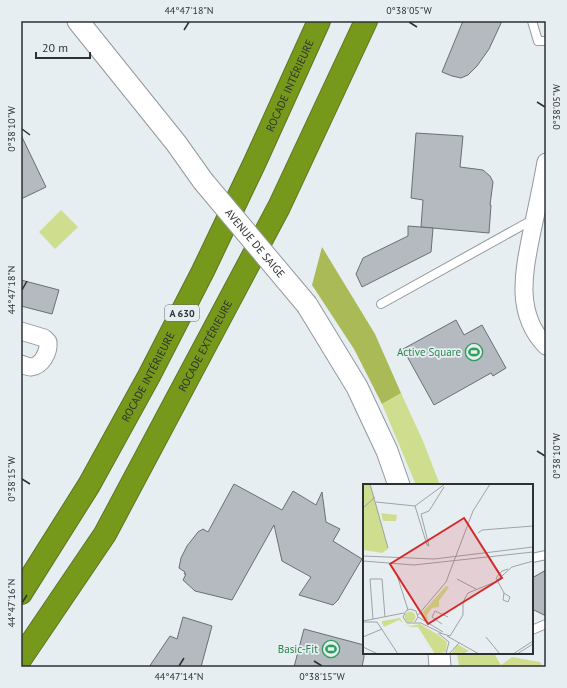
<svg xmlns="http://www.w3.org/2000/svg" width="567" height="688" viewBox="0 0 567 688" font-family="'PT Sans',sans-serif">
<rect width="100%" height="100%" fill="#e7eef2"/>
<g fill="#cfde8e">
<polygon points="61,210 78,227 55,249 39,232"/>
<polygon points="401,393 423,441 440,485 416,485 382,404"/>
<polygon points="457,653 494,653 501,665 512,657 540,662 543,667 459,667"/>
</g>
<polygon fill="#aaba56" points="322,247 375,334 401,393 382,404 354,349 312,285"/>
<g fill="#b4babf" stroke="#696f73">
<polygon points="463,21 502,21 489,49 477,66 468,75 461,78 452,76 442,72"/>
<polygon points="416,133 463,136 460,167 483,170 490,176 493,182 490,205 491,205 489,233 421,227 423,200 411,198"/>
<polygon points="21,135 46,187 21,199"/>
<polygon points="408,226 433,228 431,252 362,287 356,274 363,258 408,236"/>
<polygon points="21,280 59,290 52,314 21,306"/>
<polygon points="456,320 464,335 482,325 506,368 493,376 491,373 434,405 403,349"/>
<polygon points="234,484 282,510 293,491 316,505 322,492 326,522 340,529 333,541 362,559 338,600 333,605 299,595 311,577 282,561 274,525 232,600 195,591 183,580 186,574 184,574 185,572 179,568 181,558 187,546 198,532 203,529 208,532"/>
<polygon points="546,570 546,616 532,609 532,578"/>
<polygon points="183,617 212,626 201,667 149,667 170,636 177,639"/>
<polygon points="304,629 364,645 364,657 362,667 294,667"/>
</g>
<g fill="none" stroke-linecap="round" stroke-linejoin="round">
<defs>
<g id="service">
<polyline points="532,21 538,41 546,41"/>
<polyline points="381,304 534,219"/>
<polyline points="532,558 546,555"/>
<polyline points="532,630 546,624"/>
</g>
<g id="minor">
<path d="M 546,162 C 542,185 537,208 532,231 C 524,271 514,313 546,346"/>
<path d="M 21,331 L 44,338 L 48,342 C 49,352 42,366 31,367 C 28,367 24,365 21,364"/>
</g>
<g id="tertiary">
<polyline points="78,21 176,143 203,181"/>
<polyline points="307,305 357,387 387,451 399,485"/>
<polyline points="439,653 440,667"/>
</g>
<g id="motorway">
<path id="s1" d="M 21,593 L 89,485 L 149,376 L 203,271 L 255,162 L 319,21"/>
<path id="s2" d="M 21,658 L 105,534 L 279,207 L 366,21"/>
</g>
</defs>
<use href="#service" stroke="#93999d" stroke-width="10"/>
<use href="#minor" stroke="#93999d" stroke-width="19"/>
<use href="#tertiary" stroke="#93999d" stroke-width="23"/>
<use href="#motorway" stroke="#5d7523" stroke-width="24"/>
<use href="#service" stroke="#fff" stroke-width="8"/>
<use href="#minor" stroke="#fff" stroke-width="17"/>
<use href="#tertiary" stroke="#fff" stroke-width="21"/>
<use href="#motorway" stroke="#77991b" stroke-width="22"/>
<defs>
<g id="tertiary-bridge">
<path id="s3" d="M 203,181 L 307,305"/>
</g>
</defs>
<use href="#tertiary-bridge" stroke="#93999d" stroke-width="23" stroke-linecap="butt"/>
<use href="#tertiary-bridge" stroke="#fff" stroke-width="21"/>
</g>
<path fill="none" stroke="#2e3132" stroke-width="1.5" d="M 409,22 L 417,27M 184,30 L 189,22M 537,102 L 545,107M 22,129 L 30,135M 22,290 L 27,281M 537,451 L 545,456M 22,479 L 30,484M 22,603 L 27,595M 314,661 L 322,666M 179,666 L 184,658"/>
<defs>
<symbol id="stadium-ring" viewBox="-11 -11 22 22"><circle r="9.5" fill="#e7eef2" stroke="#2e9e5b" stroke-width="1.5"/><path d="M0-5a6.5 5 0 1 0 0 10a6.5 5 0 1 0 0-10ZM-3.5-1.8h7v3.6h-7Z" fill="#2e9e5b"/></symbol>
</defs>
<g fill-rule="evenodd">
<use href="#stadium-ring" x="464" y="342" width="20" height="20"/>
<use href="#stadium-ring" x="321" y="639" width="20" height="20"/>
</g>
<g text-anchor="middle" stroke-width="3.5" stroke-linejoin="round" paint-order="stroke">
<rect fill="#e7eef2" stroke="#666a6c" stroke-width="1" x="165" y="305" width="34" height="16" rx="3"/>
<g font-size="10" font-weight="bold" fill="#2e3132">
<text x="182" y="317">A 630</text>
</g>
<g font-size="11" fill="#2e3132" stroke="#e7eef2">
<text dy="4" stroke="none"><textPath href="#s1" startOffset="575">ROCADE INTÉRIEURE</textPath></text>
<text dy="4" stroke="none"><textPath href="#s3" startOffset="81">AVENUE DE SAIGE</textPath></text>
<text dy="4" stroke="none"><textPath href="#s2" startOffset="363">ROCADE EXTÉRIEURE</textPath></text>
<text dy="4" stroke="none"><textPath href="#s1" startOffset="251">ROCADE INTÉRIEURE</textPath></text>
</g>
<g font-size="11" fill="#27864d" stroke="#e7eef2" text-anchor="end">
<text x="461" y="356">Active Square</text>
<text x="318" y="653">Basic-Fit</text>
</g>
</g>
<g transform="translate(363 484)">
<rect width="170" height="170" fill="#e7eef2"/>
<path d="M 0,0 L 7,0 L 18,37 L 25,65 L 19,69 L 0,66 ZM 18,29 L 34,31 L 33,37 L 20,37 ZM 83,102 L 86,103 L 76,117 L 76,123 L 69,124 L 64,131 L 65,137 L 58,130 ZM41.5 133a5.5 5.5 0 1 1 11 0a5.5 5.5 0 1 1-11 0ZM 37,134 L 40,139 L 36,136 L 21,143 L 19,139 L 19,137 ZM 41,140 L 48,142 L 57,140 L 74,150 L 84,158 L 83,168 L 72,170 L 55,143 L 48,143 ZM 94,161 L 96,161 L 106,167 L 100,170 L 88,170 Z" fill="#cfde8e"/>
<path fill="none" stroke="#9da2a5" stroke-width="1" d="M 7,0 L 25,64M 13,18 L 52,22 L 82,0M 52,22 L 64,61 L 66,62 L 58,30M 0,24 L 12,13M 58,30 L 66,27 L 81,3M 115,49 L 119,46 L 170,42M 0,72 L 71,75 L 170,63M 0,77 L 51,81 L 170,68M 34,91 L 45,126M 94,95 L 113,105M 141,109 L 133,94 L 139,87 L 145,85M 141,109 L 147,113 L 145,118 L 140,116 ZM 55,131 L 83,98 L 110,27 L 127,0M 55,133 L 80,148M 10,135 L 7,95 L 19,95 L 22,133M 0,137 L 41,129M 0,138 L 14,138 L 35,170M 52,138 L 55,133 L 53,127 L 47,125 L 43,127 L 40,133 L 44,139 L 58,139 L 78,149M 79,140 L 69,133 L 72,127 L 85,133M 75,149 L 86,158 L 83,170M 77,149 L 87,152 L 100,131 L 100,118 L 105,109 L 132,98 L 149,83 L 170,77M 84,152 L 116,170M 0,153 L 19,145M 123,153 L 137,170M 0,163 L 15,170M 86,170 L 96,159M 150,170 L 170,157M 154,170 L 170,160"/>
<path fill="#d62828" fill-opacity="0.15" stroke="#d62828" stroke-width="2" d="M 101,34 L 139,94 L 65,140 L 27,80 Z"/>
<rect width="170" height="170" fill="none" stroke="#2e3132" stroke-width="2"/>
</g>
<rect width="567" height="688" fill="none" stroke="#e7eef2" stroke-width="44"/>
<path d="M36 52v6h54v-6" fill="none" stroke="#2e3132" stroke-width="2"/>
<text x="42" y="52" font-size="12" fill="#2e3132" stroke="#e7eef2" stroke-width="3" paint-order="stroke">20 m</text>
<rect x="22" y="22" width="523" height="644" fill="none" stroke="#2e3132" stroke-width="1.5"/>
<g font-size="10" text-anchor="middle" fill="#2e3132">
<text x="189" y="14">44°47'18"N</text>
<text x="409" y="14">0°38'05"W</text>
<text transform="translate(556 107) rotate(-90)" y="4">0°38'05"W</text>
<text transform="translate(11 129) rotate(-90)" y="4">0°38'10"W</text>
<text transform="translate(11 290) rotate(-90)" y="4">44°47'18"N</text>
<text transform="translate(556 456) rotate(-90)" y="4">0°38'10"W</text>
<text transform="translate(11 479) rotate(-90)" y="4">0°38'15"W</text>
<text transform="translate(11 603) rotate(-90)" y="4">44°47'16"N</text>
<text x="179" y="680">44°47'14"N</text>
<text x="322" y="680">0°38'15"W</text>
</g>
</svg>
